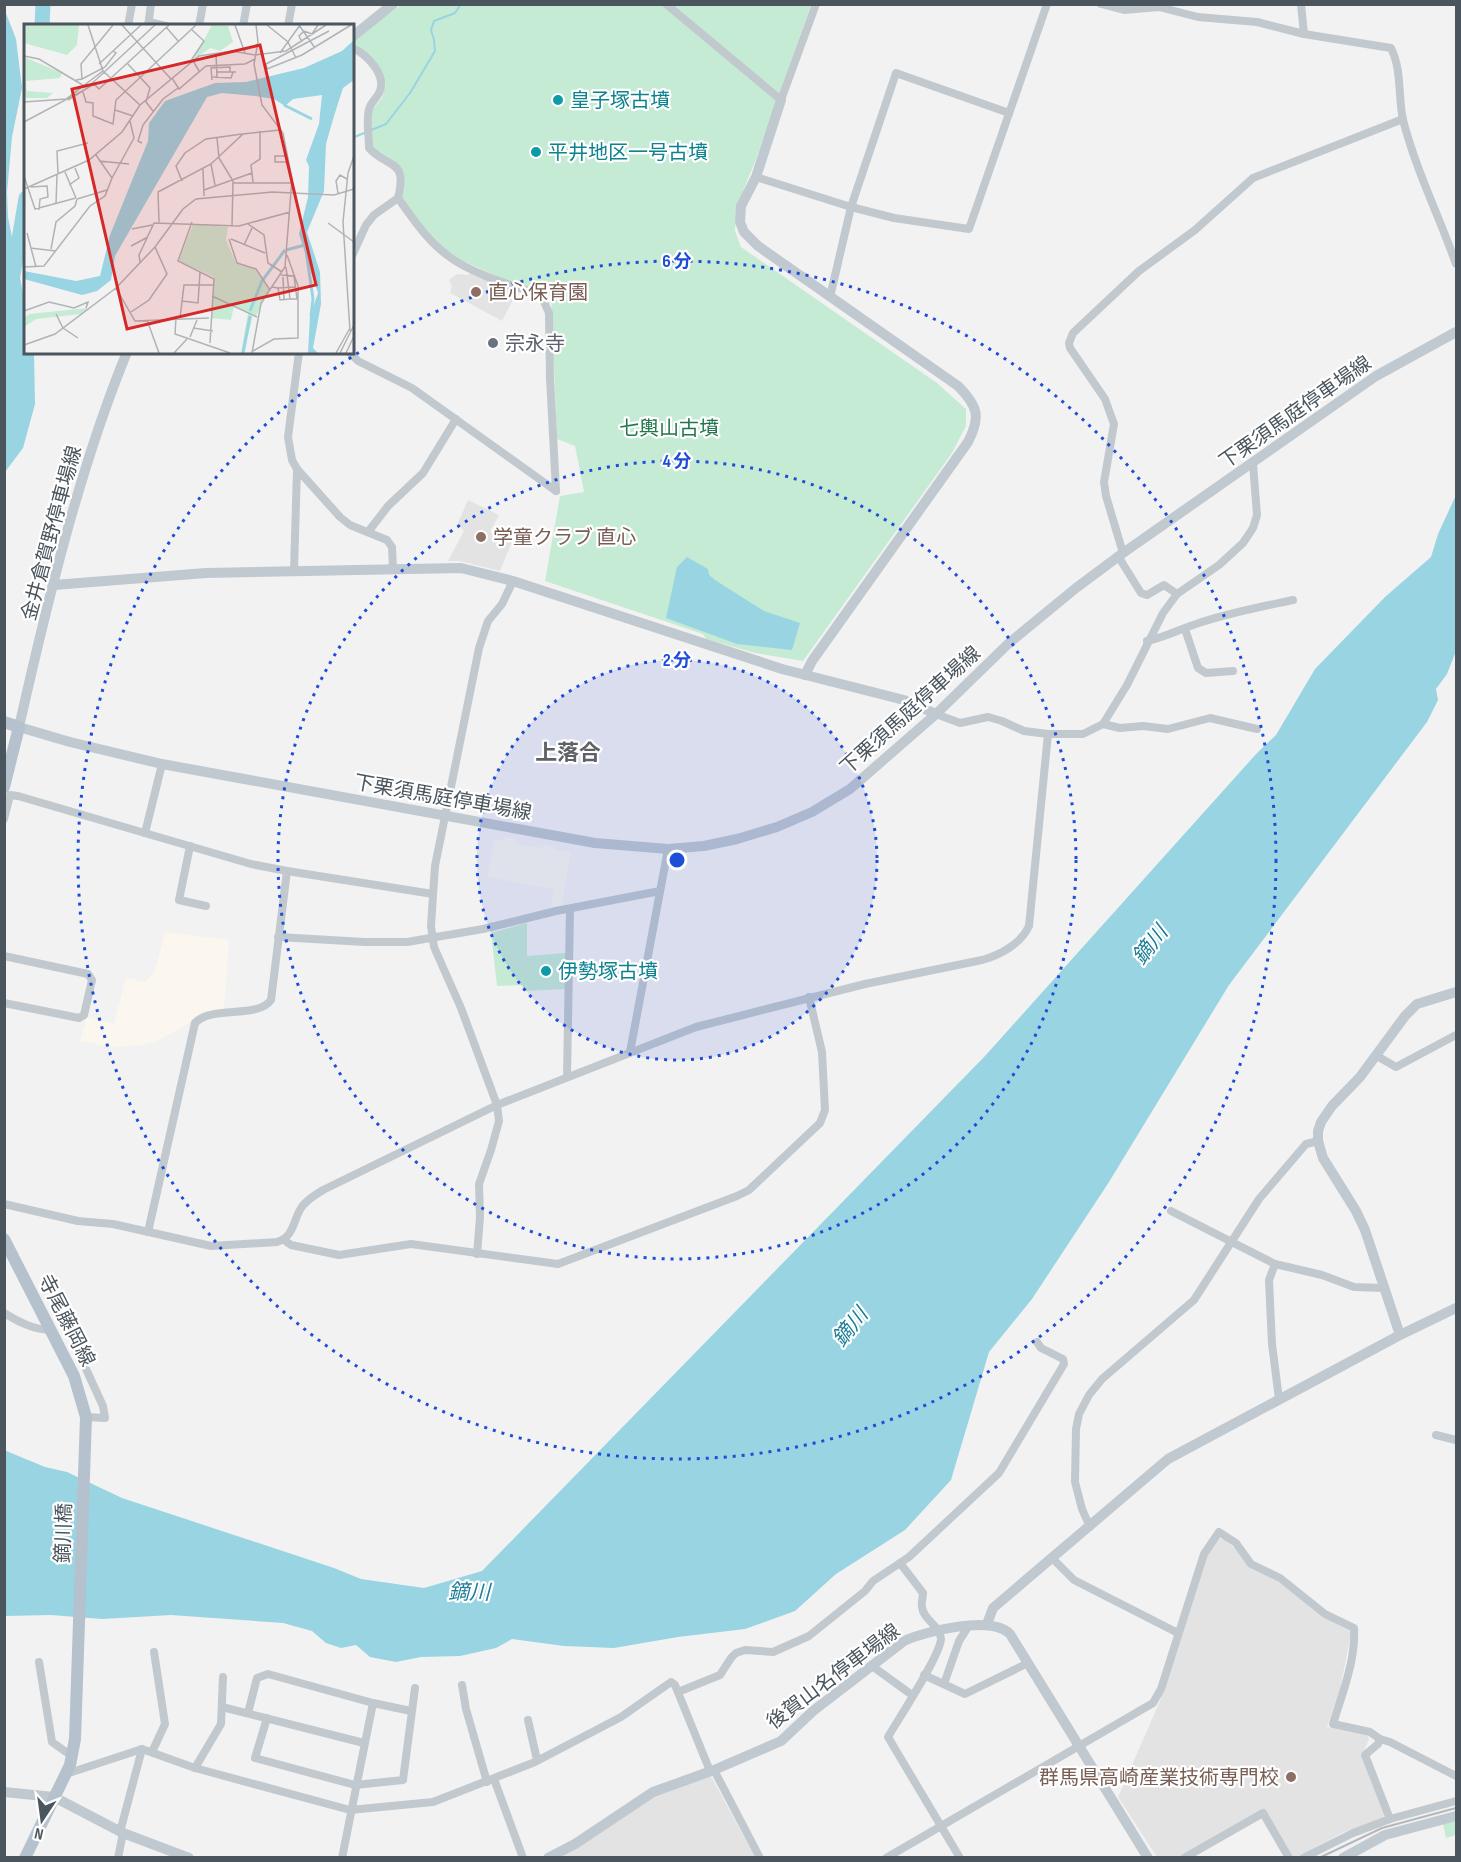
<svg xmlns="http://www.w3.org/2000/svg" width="1461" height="1862" viewBox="0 0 1461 1862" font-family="'Sofia Sans Condensed','Noto Sans JP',sans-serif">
<rect width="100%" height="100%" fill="#f3f2f2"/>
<g fill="#fbf7ee">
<polygon points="504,837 516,839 516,844 543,848 544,845 555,847 555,850 571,852 561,908 551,910 554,889 487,877 494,839 503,841"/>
<polygon points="165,932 229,940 224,1009 201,1012 186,1025 159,1040 140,1045 112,1047 80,1041 87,1017 114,1024 126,978 145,982 153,974 157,964"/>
</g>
<g fill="#e4e3e3">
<polygon points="472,271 518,290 502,321 450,293 452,286 449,280 457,274 468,275"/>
<polygon points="468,500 499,515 490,532 512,542 500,571 460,561 448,561 464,531 458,523"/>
<polygon points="1219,1539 1223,1539 1325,1618 1349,1630 1351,1634 1340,1689 1327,1727 1368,1736 1369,1739 1363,1753 1384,1815 1383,1818 1342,1833 1297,1857 1292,1857 1264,1809 1178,1857 1157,1857 1118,1797 1160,1701 1206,1557"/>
<polygon points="708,1776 712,1778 755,1857 559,1858 571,1852 650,1798"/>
</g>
<g fill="#c6ebd4">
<path d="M 401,5 L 811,5 L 755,162 L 736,208 L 735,231 L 741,247 L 937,383 L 966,409 L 966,426 L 952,453 L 803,661 L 755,653 L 706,639 L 703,634 L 545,581 L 560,496 L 584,492 L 575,446 L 557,439 L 551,296 L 514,284 L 448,254 L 428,235 L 401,199 C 412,170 392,160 371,147 L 370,113 L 382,98 L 386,84 L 376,63 L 353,46 L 352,40 Z"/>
<polygon points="527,923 527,956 566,953 565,989 523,991 523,985 497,986 491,933"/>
<polygon points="1456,1819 1456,1835 1446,1838 1443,1823"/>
</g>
<g fill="#99d4e2">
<polygon points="4,8 16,39 22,88 12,137 7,192 8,217 25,303 26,352 34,353 35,404 23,448 5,472"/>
<polygon points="1456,495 1456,651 1447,674 1436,689 1438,700 1427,722 1229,985 1109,1182 1032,1299 989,1352 951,1480 905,1530 836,1574 795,1611 745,1629 678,1637 614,1648 564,1646 512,1639 496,1648 460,1656 421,1657 396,1662 370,1657 356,1645 341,1648 326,1643 312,1631 283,1623 171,1615 102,1619 51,1615 5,1616 4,1450 45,1467 67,1472 122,1498 334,1568 361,1579 424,1588 482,1571 985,1056 1257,753 1276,735 1315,669 1385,597 1431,557 1438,534"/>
<polygon points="687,557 708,569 709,575 715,580 764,611 800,623 792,650 737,644 666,618 677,567"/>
</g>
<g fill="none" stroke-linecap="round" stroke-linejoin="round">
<polyline stroke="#99d4e2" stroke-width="2" points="352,138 386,124 410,93 435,51 434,40 431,30 434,21 455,13 461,4"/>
<g stroke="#99d4e2" stroke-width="15">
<polyline points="42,26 43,4"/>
<polyline points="13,275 26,198"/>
</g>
<g stroke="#c1c9ce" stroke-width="8">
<polyline points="666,4 781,100 816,4"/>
<path d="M 1101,4 L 1124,10 L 1159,7 L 1198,17 L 1257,22 L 1304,34 L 1391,48 C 1402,70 1398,97 1403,120 C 1416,170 1439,216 1456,264"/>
<polyline points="1301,4 1304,34"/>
<polyline points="149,22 166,26"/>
<polyline points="128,26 132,4"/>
<polyline points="148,26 151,4"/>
<polyline points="199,26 203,4"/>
<polyline points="243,26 247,4"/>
<polyline points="288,26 292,4"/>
<path d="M 352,48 C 367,54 388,76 379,93 C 376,99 371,102 369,109 C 366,121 369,135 369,148 C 388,169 408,158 398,198 L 374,215 L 366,225 L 352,256"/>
<polyline points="756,177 851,207 894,218 969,229 1047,4"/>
<path d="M 398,198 C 413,219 427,240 447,255 C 469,273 513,286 541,295 L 549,313 L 550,378 L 556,491"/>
<polyline points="830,297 851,207 896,73 1009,113"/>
<polyline points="299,352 288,437 292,460 297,469 340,517 350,525 387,540 392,547 393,569"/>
<polyline points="349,352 358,361 412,388 556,491"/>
<polyline points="368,532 388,506 423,473 456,419"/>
<polyline points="1123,553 1106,496 1104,482 1114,424 1105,399 1070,348 1069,343 1073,333 1139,271 1195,230 1253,178 1403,119"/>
<polyline points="1118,556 1141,593 1147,595 1164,585 1177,594"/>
<polyline points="294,571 297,469"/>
<polyline points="1185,629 1198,668 1206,673 1233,671"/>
<path d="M 1147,641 C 1165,637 1180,629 1196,624 C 1228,613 1260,607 1293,600"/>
<polyline points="936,714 960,723 988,717 1002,721 1024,731 1048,734 1083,734 1103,724 1127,685 1163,613 1177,594 1219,565 1243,543 1253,528 1257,515 1253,464"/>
<polyline points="1103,724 1120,728 1143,726 1168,729 1210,718 1257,729"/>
<polyline points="4,819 10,795 18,796 251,864 287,871 433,894"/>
<polyline points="145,833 162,764"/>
<polyline points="190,846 179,900 206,906"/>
<polyline points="278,937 365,942 407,942 483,929 556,911 660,891"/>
<polyline points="4,956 88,974 92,980 84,1015 79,1018 4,1003"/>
<polyline points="630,1052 668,849"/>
<polyline points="1377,1056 1396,1067 1456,1035"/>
<polyline points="567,1077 570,909"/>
<path d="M 4,1204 L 78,1221 L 113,1224 L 211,1246 L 277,1242 C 294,1237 293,1221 301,1208 C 306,1200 315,1195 323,1190 L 497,1105 L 696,1027 L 865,984 L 982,960 C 1000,955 1021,944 1029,926 L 1048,734"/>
<polyline points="1171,1211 1275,1264 1322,1275 1354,1287 1384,1288"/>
<path d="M 148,1232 L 195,1023 C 211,1005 258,1019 271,1000 L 287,871"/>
<polyline points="284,1240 291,1245 339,1255 411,1244 558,1264 737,1196 749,1190 820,1123 825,1110 822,1052 809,997"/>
<polyline points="477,1254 480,1217 479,1184 491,1150 499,1121 497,1105 461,1008 434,947 431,926 435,866 479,648 488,621 502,604 513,581"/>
<polyline points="1275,1264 1269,1280 1272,1344 1279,1399"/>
<path d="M 4,1313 C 19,1322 34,1330 51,1330"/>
<polyline points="86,1417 105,1418 103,1406 86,1369"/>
<polyline points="1436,1435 1456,1440"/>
<polyline points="1090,1527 1082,1509 1075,1482 1076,1429 1079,1414 1089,1395 1102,1379 1194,1300 1259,1199 1306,1144 1318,1141"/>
<polyline points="1052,1558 1074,1580 1178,1633"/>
<path d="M 900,1563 L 923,1593 C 923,1598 921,1603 922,1607 C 923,1620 941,1626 941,1639 C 940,1656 899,1718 888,1737 L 960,1858"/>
<polyline points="39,1662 52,1742 66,1752 73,1753"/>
<polyline points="872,1666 912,1695"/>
<polyline points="924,1675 965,1694 1028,1663"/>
<polyline points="944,1684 959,1641 968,1627"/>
<polyline points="462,1685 466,1709 487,1782"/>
<polyline points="678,1692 720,1675 731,1658 736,1653 745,1650 773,1652 809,1636 865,1591 873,1581 909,1557 999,1473 1064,1364 1063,1359 1041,1348 1037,1342"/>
<polyline points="222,1707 364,1743"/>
<polyline points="248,1713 257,1678 268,1674 373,1703 411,1711"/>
<polyline points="267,1718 255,1758 355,1785 403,1780 415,1688"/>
<polyline points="528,1720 537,1760"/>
<polyline points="1380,1739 1390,1742 1456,1776"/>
<polyline points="152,1752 165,1724 154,1652"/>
<polyline points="195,1768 221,1724 223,1677"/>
<polyline points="714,1770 760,1858"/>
<polyline points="66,1774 142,1749 195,1768 350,1810 433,1802 535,1762 621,1717 671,1682 675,1685 710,1771"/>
<polyline points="494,1779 523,1858"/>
<polyline points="120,1832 142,1749"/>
<polyline points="118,1858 123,1833"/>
<polyline points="342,1858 373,1703"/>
<path d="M 886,1858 L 1153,1703 L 1161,1689 L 1204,1554 L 1219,1532 L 1236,1543 L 1251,1564 L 1280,1578 L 1325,1614 L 1354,1628 C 1356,1660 1342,1694 1333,1724 L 1370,1732 L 1380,1739 L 1378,1744 L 1365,1755 L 1390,1819"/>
<polyline points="1184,1858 1263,1813 1289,1858"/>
<polyline points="1303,1858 1353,1833 1390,1819 1456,1801"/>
</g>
<g stroke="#c0c8d0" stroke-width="10">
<polyline points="352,37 393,4"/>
<path d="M 781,100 L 756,177 L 741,206 L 740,222 L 744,232 L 758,246 L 958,386 C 978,406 981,417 968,442 L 812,661 L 805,675"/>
<path d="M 127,352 C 79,469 47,603 19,727 L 70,742 L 162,764 L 595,843 L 668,849 L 704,846 L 737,839 L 777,827 L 812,812 L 850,789 L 936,714 L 1009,643 L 1076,588 L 1123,553 L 1376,376 L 1456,332"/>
<polyline points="54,585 206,573 461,568 513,581 782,669 904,700 936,714"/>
<polyline points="1400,1335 1365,1230 1356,1211 1323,1158 1318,1141 1318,1131 1321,1122 1332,1106 1360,1077 1405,1016 1417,1004 1456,992"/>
<polyline points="987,1624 993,1608 1168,1459 1400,1335 1456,1308"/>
<polyline points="4,1792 54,1797 123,1833 189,1858"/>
<path d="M 548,1858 L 575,1844 L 653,1792 L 714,1770 L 781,1741 L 813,1711 L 904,1641 C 926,1631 991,1615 1010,1634 L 1148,1858"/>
<polyline points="1343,1858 1385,1835 1456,1816"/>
</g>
<g stroke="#b5c1cc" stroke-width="12">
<polyline points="4,722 19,727 4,787"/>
<polyline points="4,1239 74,1376 86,1417 75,1739 70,1765 25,1858"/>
</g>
<polyline stroke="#b4b7bb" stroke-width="2" points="1319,1858 1382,1828 1456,1808"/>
</g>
<circle cx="677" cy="860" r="200" fill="#1d4ed8" fill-opacity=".12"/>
<g fill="none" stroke="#1d4ed8" stroke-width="3" stroke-dasharray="3 6">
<circle cx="677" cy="860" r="200"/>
<circle cx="677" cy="860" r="399"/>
<circle cx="677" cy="860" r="599"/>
</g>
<g fill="#0f9aa8" stroke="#fff" stroke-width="2">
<circle cx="558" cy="100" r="6"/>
<circle cx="536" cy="152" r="6"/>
<circle cx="546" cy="971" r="6"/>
</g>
<g fill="#8d6e63" stroke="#fff" stroke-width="2">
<circle cx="476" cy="292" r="6"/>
<circle cx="481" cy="537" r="6"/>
<circle cx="1291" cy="1777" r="6"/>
</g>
<circle fill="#6b7280" stroke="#fff" stroke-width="2" cx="493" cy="343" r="6"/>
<g text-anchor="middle" stroke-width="4.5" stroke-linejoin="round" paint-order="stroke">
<g font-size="20" fill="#0d838f" stroke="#fff" text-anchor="start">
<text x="570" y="107">皇子塚古墳</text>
<text x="548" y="159">平井地区一号古墳</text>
<text x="558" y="978">伊勢塚古墳</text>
</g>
<g font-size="20" fill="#785e54" stroke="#fff" text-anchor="start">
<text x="488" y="299">直心保育園</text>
<text x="493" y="544">学童クラブ 直心</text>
<text x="1279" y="1784" text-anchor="end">群馬県高崎産業技術専門校</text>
</g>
<g font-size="20" fill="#5b616d" stroke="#fff" text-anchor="start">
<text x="505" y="350">宗永寺</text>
</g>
<g font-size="20" fill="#4b555d" stroke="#fff">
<text transform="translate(1295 412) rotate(-35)" y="7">下栗須馬庭停車場線</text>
<text transform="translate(51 533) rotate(-75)" y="7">金井倉賀野停車場線</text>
<text transform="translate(910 710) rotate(-42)" y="7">下栗須馬庭停車場線</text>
<text transform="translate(443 797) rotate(10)" y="7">下栗須馬庭停車場線</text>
<text transform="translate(67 1320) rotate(63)" y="7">寺尾藤岡線</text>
<text transform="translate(63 1533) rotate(-88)" y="7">鏑川橋</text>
<text transform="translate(833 1676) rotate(-37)" y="7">後賀山名停車場線</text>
</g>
<g font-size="20" fill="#23774c" stroke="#fff">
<text x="669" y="435">七輿山古墳</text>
</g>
<g font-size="21" font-style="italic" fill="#1d7e96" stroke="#fff">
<text transform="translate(1150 945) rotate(-52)" y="7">鏑川</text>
<text transform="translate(850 1327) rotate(-51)" y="7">鏑川</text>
<text transform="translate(469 1592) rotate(1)" y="7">鏑川</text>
</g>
<g font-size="22" font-weight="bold" fill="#5f6265" stroke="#fff">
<text x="568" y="760">上落合</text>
</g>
</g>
<g transform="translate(24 24)">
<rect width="330" height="330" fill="#f3f2f2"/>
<path d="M 0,1 L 55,1 L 53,21 L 43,31 L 0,19 ZM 188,1 L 204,2 L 209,18 L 196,27 L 186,24 L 169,36 ZM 0,33 L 38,49 L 36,54 L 2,57 L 3,67 L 29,69 L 23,74 L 0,74 ZM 169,200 L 204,203 L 202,216 L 212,239 L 230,244 L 246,266 L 232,292 L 229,291 L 220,329 L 217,329 L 224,289 L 210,282 L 207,296 L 187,294 L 190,253 L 155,237 ZM 64,284 L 57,290 L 12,295 L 0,303 L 0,294 L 5,290 Z" fill="#c6ebd4"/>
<path d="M 330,16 L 330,56 L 319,64 L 310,92 L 302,120 L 300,167 L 283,208 L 296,248 L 297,280 L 289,324 L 294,329 L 284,329 L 286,292 L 294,269 L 275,210 L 284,173 L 285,142 L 282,136 L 295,100 L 298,71 L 269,75 L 261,82 L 250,75 L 231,72 L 198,69 L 183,73 L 91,232 L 87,256 L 73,267 L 58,271 L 0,255 L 0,247 L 52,257 L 76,252 L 86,211 L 124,117 L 125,99 L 141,77 L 191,59 L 222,58 L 280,44 L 318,27 Z" fill="#99d4e2"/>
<path fill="none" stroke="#99d4e2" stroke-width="3" d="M 260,81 L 288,95M 262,226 L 281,221M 282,226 L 289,275 L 287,292M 226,287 L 238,257 L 261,226M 219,329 L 226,292"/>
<path fill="none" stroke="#b0b3b6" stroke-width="1.5" d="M 64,1 L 79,47M 98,1 L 147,55M 211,1 L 221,29M 243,1 L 264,18 L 272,34M 275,1 L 291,24M 142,3 L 155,18M 168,6 L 180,17 L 168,35 L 175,47M 305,7 L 242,40 L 243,45 L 278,31 L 327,1M 278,18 L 275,12 L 280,7 L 288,10 L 294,1M 256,29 L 276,1M 192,30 L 193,53M 231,31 L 262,27 L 302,1M 0,32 L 15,35 L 62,63M 103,39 L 126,64 L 122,78 L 129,87M 75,40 L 117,1M 193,48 L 212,48M 189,53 L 207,54 L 209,48M 148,54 L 155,65 L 182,42 L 221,40 L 231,35M 58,55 L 81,43 L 92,29 L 89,27M 52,56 L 58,55 L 57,40 L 89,1M 188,56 L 187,44 L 206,43 L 206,48M 59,68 L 62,78 L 69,79 L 69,92 L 89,100 L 92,76 L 172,1M 44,76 L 70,60 L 75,65 L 145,1M 0,78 L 42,75 L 79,47 L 116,81 L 175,32 L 208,27 L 231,31M 91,86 L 109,92M 0,98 L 62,65 L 131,1M 193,114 L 195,134 L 209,157 L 208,202M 118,119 L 114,117 L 119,101 L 139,75 L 154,64M 263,132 L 251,132 L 251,138 L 264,138M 75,137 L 105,140M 187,140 L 191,161M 179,145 L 180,172M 41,148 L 52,174M 34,150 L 33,127 L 64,119M 0,152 L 11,185 L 52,174M 88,154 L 110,114 L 106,97M 158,157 L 152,142 L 161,129 L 182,115 L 218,110M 229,158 L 227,141 L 236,135 L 236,107M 209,159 L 267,159M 45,161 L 55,154 L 51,144M 7,163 L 23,162 L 24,173 L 16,175 L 15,186M 0,165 L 65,136 L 98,108 L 116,81M 180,166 L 228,149M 314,169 L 312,157 L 316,151 L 323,155M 53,175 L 83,166M 32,180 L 33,151M 135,198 L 134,168 L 187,140 L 219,110 L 256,106M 168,198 L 154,237 L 190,255 L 186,319M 304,199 L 330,218M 224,200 L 240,211 L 244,239 L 258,248M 108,205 L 128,201M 3,209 L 12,243M 205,215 L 213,239 L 232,245 L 246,266M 207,215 L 241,229M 220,221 L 228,204M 107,222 L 124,213M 6,224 L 32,227M 27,225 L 32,198 L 51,182 L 53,175M 116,238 L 115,231 L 130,199 L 215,202 L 266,188M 0,243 L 20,242 L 66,182 L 81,172 L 88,154 L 72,131M 257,251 L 270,252 L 273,275 L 266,275M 259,253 L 260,275M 248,263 L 254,264 L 256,276 L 266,275 L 262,243M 92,264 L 111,297 L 185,294M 254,264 L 272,263M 188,272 L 233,293M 158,277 L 174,279 L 176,248M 0,287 L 25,278 L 50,284 L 64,278 L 62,284M 107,288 L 125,276 L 143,250 L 131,223M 32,290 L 39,304 L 54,314M 152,294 L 151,310 L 206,329M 156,294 L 160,261 L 189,261M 123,296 L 135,329M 169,304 L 189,307M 326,307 L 319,198 L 324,149 L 330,132M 166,313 L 173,296M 0,321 L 31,310 L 92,264 L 131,223 L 159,185 L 172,175 L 248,168 L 310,171 L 330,165M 229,327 L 250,315 L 274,314 L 274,262 L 263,231M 150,329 L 163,315M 228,329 L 237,279 L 261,243 L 268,155 L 259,109 L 238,81 L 230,40 L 234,18 L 232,1M 312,329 L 326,304M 316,329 L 330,301M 322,329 L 330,312"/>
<path fill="#d62828" fill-opacity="0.15" stroke="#d62828" stroke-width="3" d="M 236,21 L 292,261 L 103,305 L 48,65 Z"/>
<rect width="330" height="330" fill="none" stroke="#4b555d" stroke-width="3"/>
</g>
<circle cx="677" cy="860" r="9" fill="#1d4ed8" stroke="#fff" stroke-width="3"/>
<g font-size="18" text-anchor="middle" font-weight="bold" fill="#1d4ed8" stroke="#fff" stroke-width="4.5" stroke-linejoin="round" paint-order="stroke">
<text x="677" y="267">6 分</text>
<text x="677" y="467">4 分</text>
<text x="677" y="666">2 分</text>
</g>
<rect width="1461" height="1862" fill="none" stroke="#4b555d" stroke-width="12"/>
<g transform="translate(42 1820) rotate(193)" stroke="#ffffff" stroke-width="4.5" paint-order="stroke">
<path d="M0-4.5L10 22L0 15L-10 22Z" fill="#4b555d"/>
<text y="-9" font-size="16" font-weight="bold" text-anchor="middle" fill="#4b555d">N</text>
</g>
</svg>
